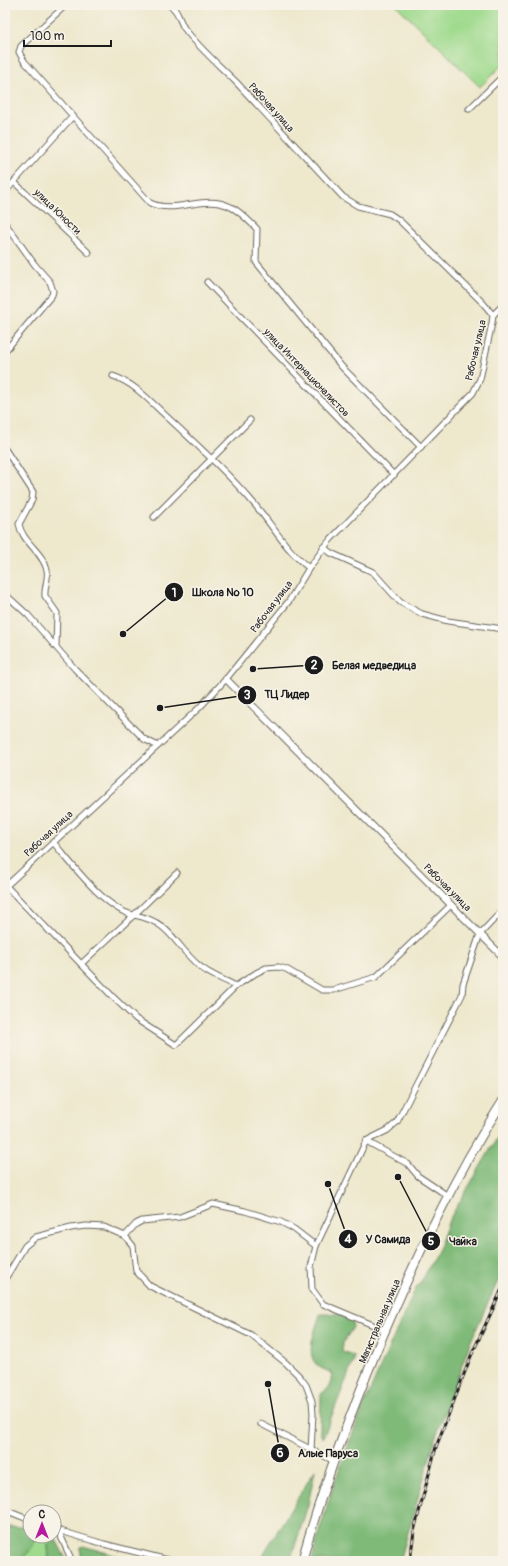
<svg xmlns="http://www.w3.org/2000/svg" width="508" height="1566" viewBox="0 0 508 1566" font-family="Pangolin,sans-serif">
<rect width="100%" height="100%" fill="#f7f3e8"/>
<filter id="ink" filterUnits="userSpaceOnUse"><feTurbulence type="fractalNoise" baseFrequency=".025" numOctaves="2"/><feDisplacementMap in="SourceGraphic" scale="8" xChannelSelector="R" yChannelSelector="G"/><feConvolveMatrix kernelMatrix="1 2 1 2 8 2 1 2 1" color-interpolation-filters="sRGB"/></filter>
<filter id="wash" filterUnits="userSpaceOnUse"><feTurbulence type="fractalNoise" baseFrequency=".012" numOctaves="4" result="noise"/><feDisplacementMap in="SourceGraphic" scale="16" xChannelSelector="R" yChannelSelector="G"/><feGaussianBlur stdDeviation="0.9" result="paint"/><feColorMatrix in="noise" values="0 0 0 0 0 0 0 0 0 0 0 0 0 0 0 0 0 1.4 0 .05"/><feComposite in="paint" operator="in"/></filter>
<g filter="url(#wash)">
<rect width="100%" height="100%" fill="#eee8cd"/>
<g fill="#9fda8d" stroke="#5e7b54">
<polygon points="396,5 503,5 503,64 480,87"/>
<polygon points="37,1536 49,1536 55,1538 48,1545 49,1561 16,1561 32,1548"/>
</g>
<g fill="#7fba78" stroke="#4e6b4a">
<path d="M 503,1128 L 503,1270 L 470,1343 L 435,1439 L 400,1561 L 312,1561 C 334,1467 375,1378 415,1290 L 424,1277 L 439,1248 L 449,1220 Z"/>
<path d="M 320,1314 L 338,1314 L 351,1318 L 353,1327 L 343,1343 L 342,1352 L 354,1356 L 354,1360 L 323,1438 L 320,1433 L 321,1394 L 328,1389 L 333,1376 L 331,1372 C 299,1364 314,1336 320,1314 Z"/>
<polygon points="315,1470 308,1505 290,1561 264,1561 264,1553"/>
<path d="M 5,1527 L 30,1527 L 30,1536 L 37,1536 C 31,1553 24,1561 5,1561 Z"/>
<polygon points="55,1538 67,1561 49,1561 48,1544"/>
<polygon points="83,1546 135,1561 82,1561 80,1548"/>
</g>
</g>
<g filter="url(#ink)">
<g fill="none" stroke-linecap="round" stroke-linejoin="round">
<defs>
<g id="minor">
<path d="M 66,5 L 21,46 L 19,52 L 24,61 L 150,203 C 176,215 205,193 231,207 C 241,212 249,221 257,229 L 256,262 L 342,367 L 421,447"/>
<polyline points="469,109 503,76"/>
<polyline points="14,182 89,253"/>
<polyline points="5,192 73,116"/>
<polyline points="5,223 35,265 50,282 53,291 52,295 5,351"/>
<polyline points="207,282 394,475"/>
<polyline points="493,315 503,305"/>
<path d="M 113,376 C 134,383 149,400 164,414 C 196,444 228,473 256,506 C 274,528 287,551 309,568"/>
<path d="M 5,449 L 33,492 L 32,500 L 19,524 C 22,542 43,552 47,570 C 49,578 44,587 45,596 L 57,613 L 56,647"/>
<polyline points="154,517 250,420"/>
<polyline points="323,547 331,553 373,572 400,602 422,614 448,621 503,629"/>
<polyline points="5,594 28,615 75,669 144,739 158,746"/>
<path d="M 53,842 C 71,863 107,911 134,915 L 177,873"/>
<polyline points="6,886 112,996 136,1019 176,1045 236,986 256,973 266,968 279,967 286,969 322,990 334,990 376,977 451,905"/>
<path d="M 5,887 L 199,708 L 226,679 L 289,601 L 309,568 L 330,540 L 473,393 L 480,379 L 492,323 L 493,315 L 483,303 L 399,220 L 390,214 L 358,206 L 343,197 L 236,82 C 219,65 199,48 184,28 C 179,20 178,9 169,5"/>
<path d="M 81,964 L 134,915 C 171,922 173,943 198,965 C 209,975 223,979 236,986"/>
<polyline points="366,1141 408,1164 418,1176 448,1196"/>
<polyline points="125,1236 136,1224 142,1221 180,1217 213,1204 245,1211 281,1222 294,1229 316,1246"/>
<polyline points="5,1279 25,1246 36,1237 71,1228 86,1226 104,1227 125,1236 133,1246 136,1271 150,1286 251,1335 286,1363 300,1377 306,1385 312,1401 313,1414 311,1450"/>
<polyline points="385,1330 323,1304 312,1289 311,1267 316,1246 366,1141 388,1130 397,1122 462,995 463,984 480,934 503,910"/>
<polyline points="261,1424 334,1461"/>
<polyline points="5,1510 30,1520"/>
<polyline points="54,1529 104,1544 172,1561"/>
<polyline points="58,1530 72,1561"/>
</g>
<polyline id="tertiary" points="226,679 503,957"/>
<path id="primary" d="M 302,1561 C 322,1488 349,1417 378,1347 C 414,1262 453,1178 503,1101"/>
</defs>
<use href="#minor" stroke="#66635a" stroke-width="7"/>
<use href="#tertiary" stroke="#66635a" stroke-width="8"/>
<use href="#primary" stroke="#66635a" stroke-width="10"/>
<use href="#minor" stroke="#fff" stroke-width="5"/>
<use href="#tertiary" stroke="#fff" stroke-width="6"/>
<use href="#primary" stroke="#fff" stroke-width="8"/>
<defs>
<polyline id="rail" points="410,1561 414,1531 436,1447 471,1356 503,1287"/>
</defs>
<use href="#rail" stroke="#1c1c1c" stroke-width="3"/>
<use href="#rail" stroke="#f7f3e8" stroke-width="1.5" stroke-dasharray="4.5" stroke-linecap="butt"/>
</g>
</g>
<g text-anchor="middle" stroke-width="3" stroke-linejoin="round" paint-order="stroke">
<g font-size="10" fill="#1c1c1c" stroke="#f7f3e8">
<text transform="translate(272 107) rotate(48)" y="4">Рабочая улица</text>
<text transform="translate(58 211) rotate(44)" y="4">улица Юности</text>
<text transform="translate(475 350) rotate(-77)" y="4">Рабочая улица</text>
<text transform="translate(307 372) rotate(46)" y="4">улица Интернационалистов</text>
<text transform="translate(271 606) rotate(-53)" y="4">Рабочая улица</text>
<text transform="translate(48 833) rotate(-43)" y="4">Рабочая улица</text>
<text transform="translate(448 887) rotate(45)" y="4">Рабочая улица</text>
<text transform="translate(379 1321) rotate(-67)" y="4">Магистральная улица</text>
</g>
</g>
<path fill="none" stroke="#1c1c1c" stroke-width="1.5" d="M123 634L174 592M253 669L314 665M160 708L247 695M328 1184L348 1239M398 1177L431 1241M268 1384L280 1453"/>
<g fill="#1c1c1c" stroke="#f7f3e8" stroke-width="1.5">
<circle cx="123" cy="634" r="4"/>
<circle cx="253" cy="669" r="4"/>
<circle cx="160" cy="708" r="4"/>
<circle cx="328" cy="1184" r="4"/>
<circle cx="398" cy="1177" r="4"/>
<circle cx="268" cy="1384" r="4"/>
<circle cx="174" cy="592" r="10"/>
<circle cx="314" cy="665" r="10"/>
<circle cx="247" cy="695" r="10"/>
<circle cx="348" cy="1239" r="10"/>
<circle cx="431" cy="1241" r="10"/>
<circle cx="280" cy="1453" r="10"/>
</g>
<g font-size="12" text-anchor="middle" font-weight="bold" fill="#fff">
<text x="174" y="597">1</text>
<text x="314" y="669">2</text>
<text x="247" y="699">3</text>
<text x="348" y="1243">4</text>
<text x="431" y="1245">5</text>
<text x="280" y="1457">6</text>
</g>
<g font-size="11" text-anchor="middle" font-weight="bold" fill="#1c1c1c" stroke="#f7f3e8" stroke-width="3" stroke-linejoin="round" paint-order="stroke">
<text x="223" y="596">Школа № 10</text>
<text x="374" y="669">Белая медведица</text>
<text x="287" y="698">ТЦ Лидер</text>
<text x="388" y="1243">У Самида</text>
<text x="463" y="1245">Чайка</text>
<text x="328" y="1457">Алые Паруса</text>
</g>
<rect width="508" height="1566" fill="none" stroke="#f7f3e8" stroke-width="20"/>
<g transform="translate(42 1524)"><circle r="19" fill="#f7f3e8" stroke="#9f9d96"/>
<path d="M0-3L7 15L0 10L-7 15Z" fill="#b5179e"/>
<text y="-6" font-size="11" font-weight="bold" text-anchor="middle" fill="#1c1c1c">С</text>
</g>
<path d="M24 40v6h87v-6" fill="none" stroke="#1c1c1c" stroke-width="2"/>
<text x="30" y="40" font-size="12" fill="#1c1c1c" stroke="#f7f3e8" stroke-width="3" paint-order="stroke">100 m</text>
</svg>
